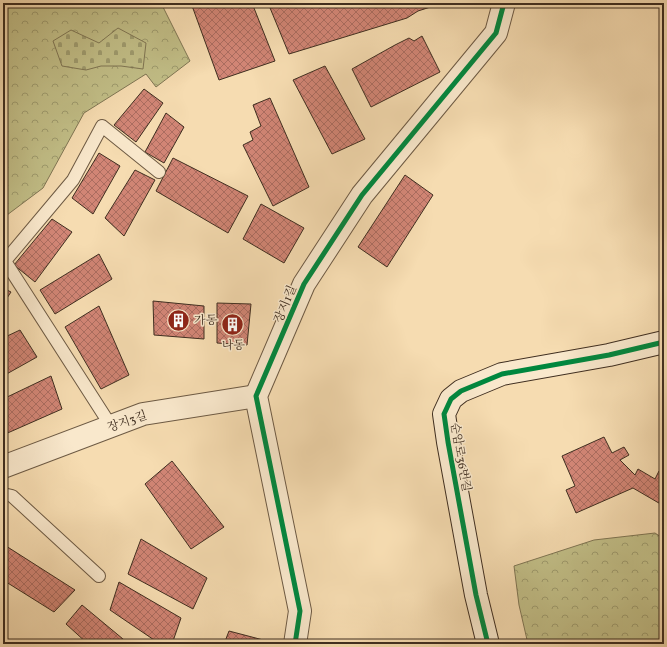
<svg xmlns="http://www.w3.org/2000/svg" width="667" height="647" viewBox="0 0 667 647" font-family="Vollkorn,'Noto Serif KR',serif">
<defs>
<pattern id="forest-crowns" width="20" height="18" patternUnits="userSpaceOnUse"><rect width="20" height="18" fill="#c2bf88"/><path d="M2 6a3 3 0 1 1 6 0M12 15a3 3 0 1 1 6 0" fill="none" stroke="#9f9c6f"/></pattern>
<pattern id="cemetery-stones" width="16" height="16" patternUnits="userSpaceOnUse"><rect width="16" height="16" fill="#c2bf88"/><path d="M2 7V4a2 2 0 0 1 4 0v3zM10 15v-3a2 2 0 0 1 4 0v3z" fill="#9f9c6f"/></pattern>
<pattern id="building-cross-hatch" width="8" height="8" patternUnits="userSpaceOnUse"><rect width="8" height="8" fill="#d18575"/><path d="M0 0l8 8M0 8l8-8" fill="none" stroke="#ab6d60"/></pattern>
</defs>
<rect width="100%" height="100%" fill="#f6dcb1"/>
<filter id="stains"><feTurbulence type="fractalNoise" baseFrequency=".005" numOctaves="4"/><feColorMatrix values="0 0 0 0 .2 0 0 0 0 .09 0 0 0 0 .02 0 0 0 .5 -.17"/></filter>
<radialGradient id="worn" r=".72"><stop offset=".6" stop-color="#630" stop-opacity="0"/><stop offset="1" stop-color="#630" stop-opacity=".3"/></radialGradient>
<g fill="url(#forest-crowns)" stroke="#807654">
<polygon points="3,3 161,3 190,61 156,87 146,74 84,113 43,188 3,218"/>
<polygon points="655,533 664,539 664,644 528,644 519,605 514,566 594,540"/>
</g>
<polygon fill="url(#cemetery-stones)" stroke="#807654" points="118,28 146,43 143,69 121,66 101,66 86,70 62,66 53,41 71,30 99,43"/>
<g fill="url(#building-cross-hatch)" stroke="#3f2e20">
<polygon points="191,3 252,3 275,61 219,80"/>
<polygon points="268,3 443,3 418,11 407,18 289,54"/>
<polygon points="422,36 440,72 371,107 352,69 395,45 409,38 414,41"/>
<polygon points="325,66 365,139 332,154 293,80"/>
<polygon points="144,89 163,103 136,142 114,125"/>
<polygon points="270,98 309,187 273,206 243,145 253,140 250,132 261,126 253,105"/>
<polygon points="166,113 184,127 164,163 145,152"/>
<polygon points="99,153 120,166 93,214 72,198"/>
<polygon points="173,158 248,196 228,233 156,191"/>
<polygon points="135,170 155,180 124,236 105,218"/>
<polygon points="405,175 433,195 387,267 358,247"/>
<polygon points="261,204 304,228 284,263 243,239"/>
<polygon points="52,219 72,232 35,282 14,265"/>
<polygon points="99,254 112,279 55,314 40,290"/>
<polygon points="3,288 11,292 3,304"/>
<polygon points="153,301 204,306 204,339 154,335"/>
<polygon points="217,303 251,304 247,345 217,343"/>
<polygon points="99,306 129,375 101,389 65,327"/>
<polygon points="20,330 37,357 3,376 3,338"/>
<polygon points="51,376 62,409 3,435 3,399"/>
<polygon points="604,437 612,453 624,447 629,455 620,460 635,475 638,469 655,479 659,471 664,474 664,506 633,488 576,513 566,490 575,486 562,456"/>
<polygon points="172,461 224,527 191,549 145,484"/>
<polygon points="141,539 207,578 193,609 128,574"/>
<polygon points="6,546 75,590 54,612 3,580 3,552"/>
<polygon points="119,582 181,618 172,644 160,644 110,610"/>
<polygon points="82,605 129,644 88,644 66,624"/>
<polygon points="229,631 267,641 266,644 224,644"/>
<polygon points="3,638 14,644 3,644"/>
</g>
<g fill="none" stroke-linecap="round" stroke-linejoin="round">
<defs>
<g id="lane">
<polyline points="111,426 5,261 73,180 102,126 159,172"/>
<polyline points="3,494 12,496 99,576"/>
</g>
<g id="street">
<polyline points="3,467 143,414 256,396"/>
<polyline points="295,644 300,611 256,396 304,284 362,195 496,33 504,3"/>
</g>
<polyline id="secondary" points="488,644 476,595 448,442 444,414 451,399 461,391 502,374 609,355 664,342"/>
</defs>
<use href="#lane" stroke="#6d5a44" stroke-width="14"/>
<use href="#street" stroke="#6d5a44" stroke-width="24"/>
<use href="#secondary" stroke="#3f2e20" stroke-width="24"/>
<use href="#lane" stroke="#f9e8cc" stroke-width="12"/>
<use href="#street" stroke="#f9e8cc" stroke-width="22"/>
<use href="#secondary" stroke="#f9e8cc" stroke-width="22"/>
<defs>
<g id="cycleway">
<polyline points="295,644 300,611 256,396 304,284 362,195 496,33 504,3"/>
<polyline points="488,644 476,595 448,442 444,414 451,399 461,391 502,374 609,355 664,342"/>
</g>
</defs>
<use href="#cycleway" stroke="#f9e8cc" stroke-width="8"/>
<use href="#cycleway" stroke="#00873e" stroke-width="5"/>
</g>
<defs>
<symbol id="building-disc" viewBox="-11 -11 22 22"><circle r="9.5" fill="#8f2418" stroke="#f9e8cc"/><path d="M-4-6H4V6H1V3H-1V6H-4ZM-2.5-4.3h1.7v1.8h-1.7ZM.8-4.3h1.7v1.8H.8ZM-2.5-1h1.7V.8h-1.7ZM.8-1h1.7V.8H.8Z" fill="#fff"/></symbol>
</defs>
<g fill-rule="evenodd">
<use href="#building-disc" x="166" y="308" width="25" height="25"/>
<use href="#building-disc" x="220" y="312" width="25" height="25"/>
</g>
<g text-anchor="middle" stroke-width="3" stroke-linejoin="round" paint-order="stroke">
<g font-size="12" fill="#3f2e20" stroke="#f9e8cc">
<text transform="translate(285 304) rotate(-67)" y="4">장지1길</text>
<text transform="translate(127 421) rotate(-19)" y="4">장지3길</text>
<text transform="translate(461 457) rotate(80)" y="4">순암로36번길</text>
</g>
<g font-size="12" fill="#3f2e20" stroke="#f9e8cc" text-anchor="start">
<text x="194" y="324">가동</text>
<text x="233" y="349" text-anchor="middle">나동</text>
</g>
</g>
<rect width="667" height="647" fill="none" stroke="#f6dcb1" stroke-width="16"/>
<rect x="4" y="4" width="659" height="639" fill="none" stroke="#3f2e20" stroke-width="2"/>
<rect x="8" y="8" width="651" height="631" fill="none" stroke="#3f2e20"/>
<rect width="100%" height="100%" filter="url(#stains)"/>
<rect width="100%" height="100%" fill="url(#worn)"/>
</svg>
